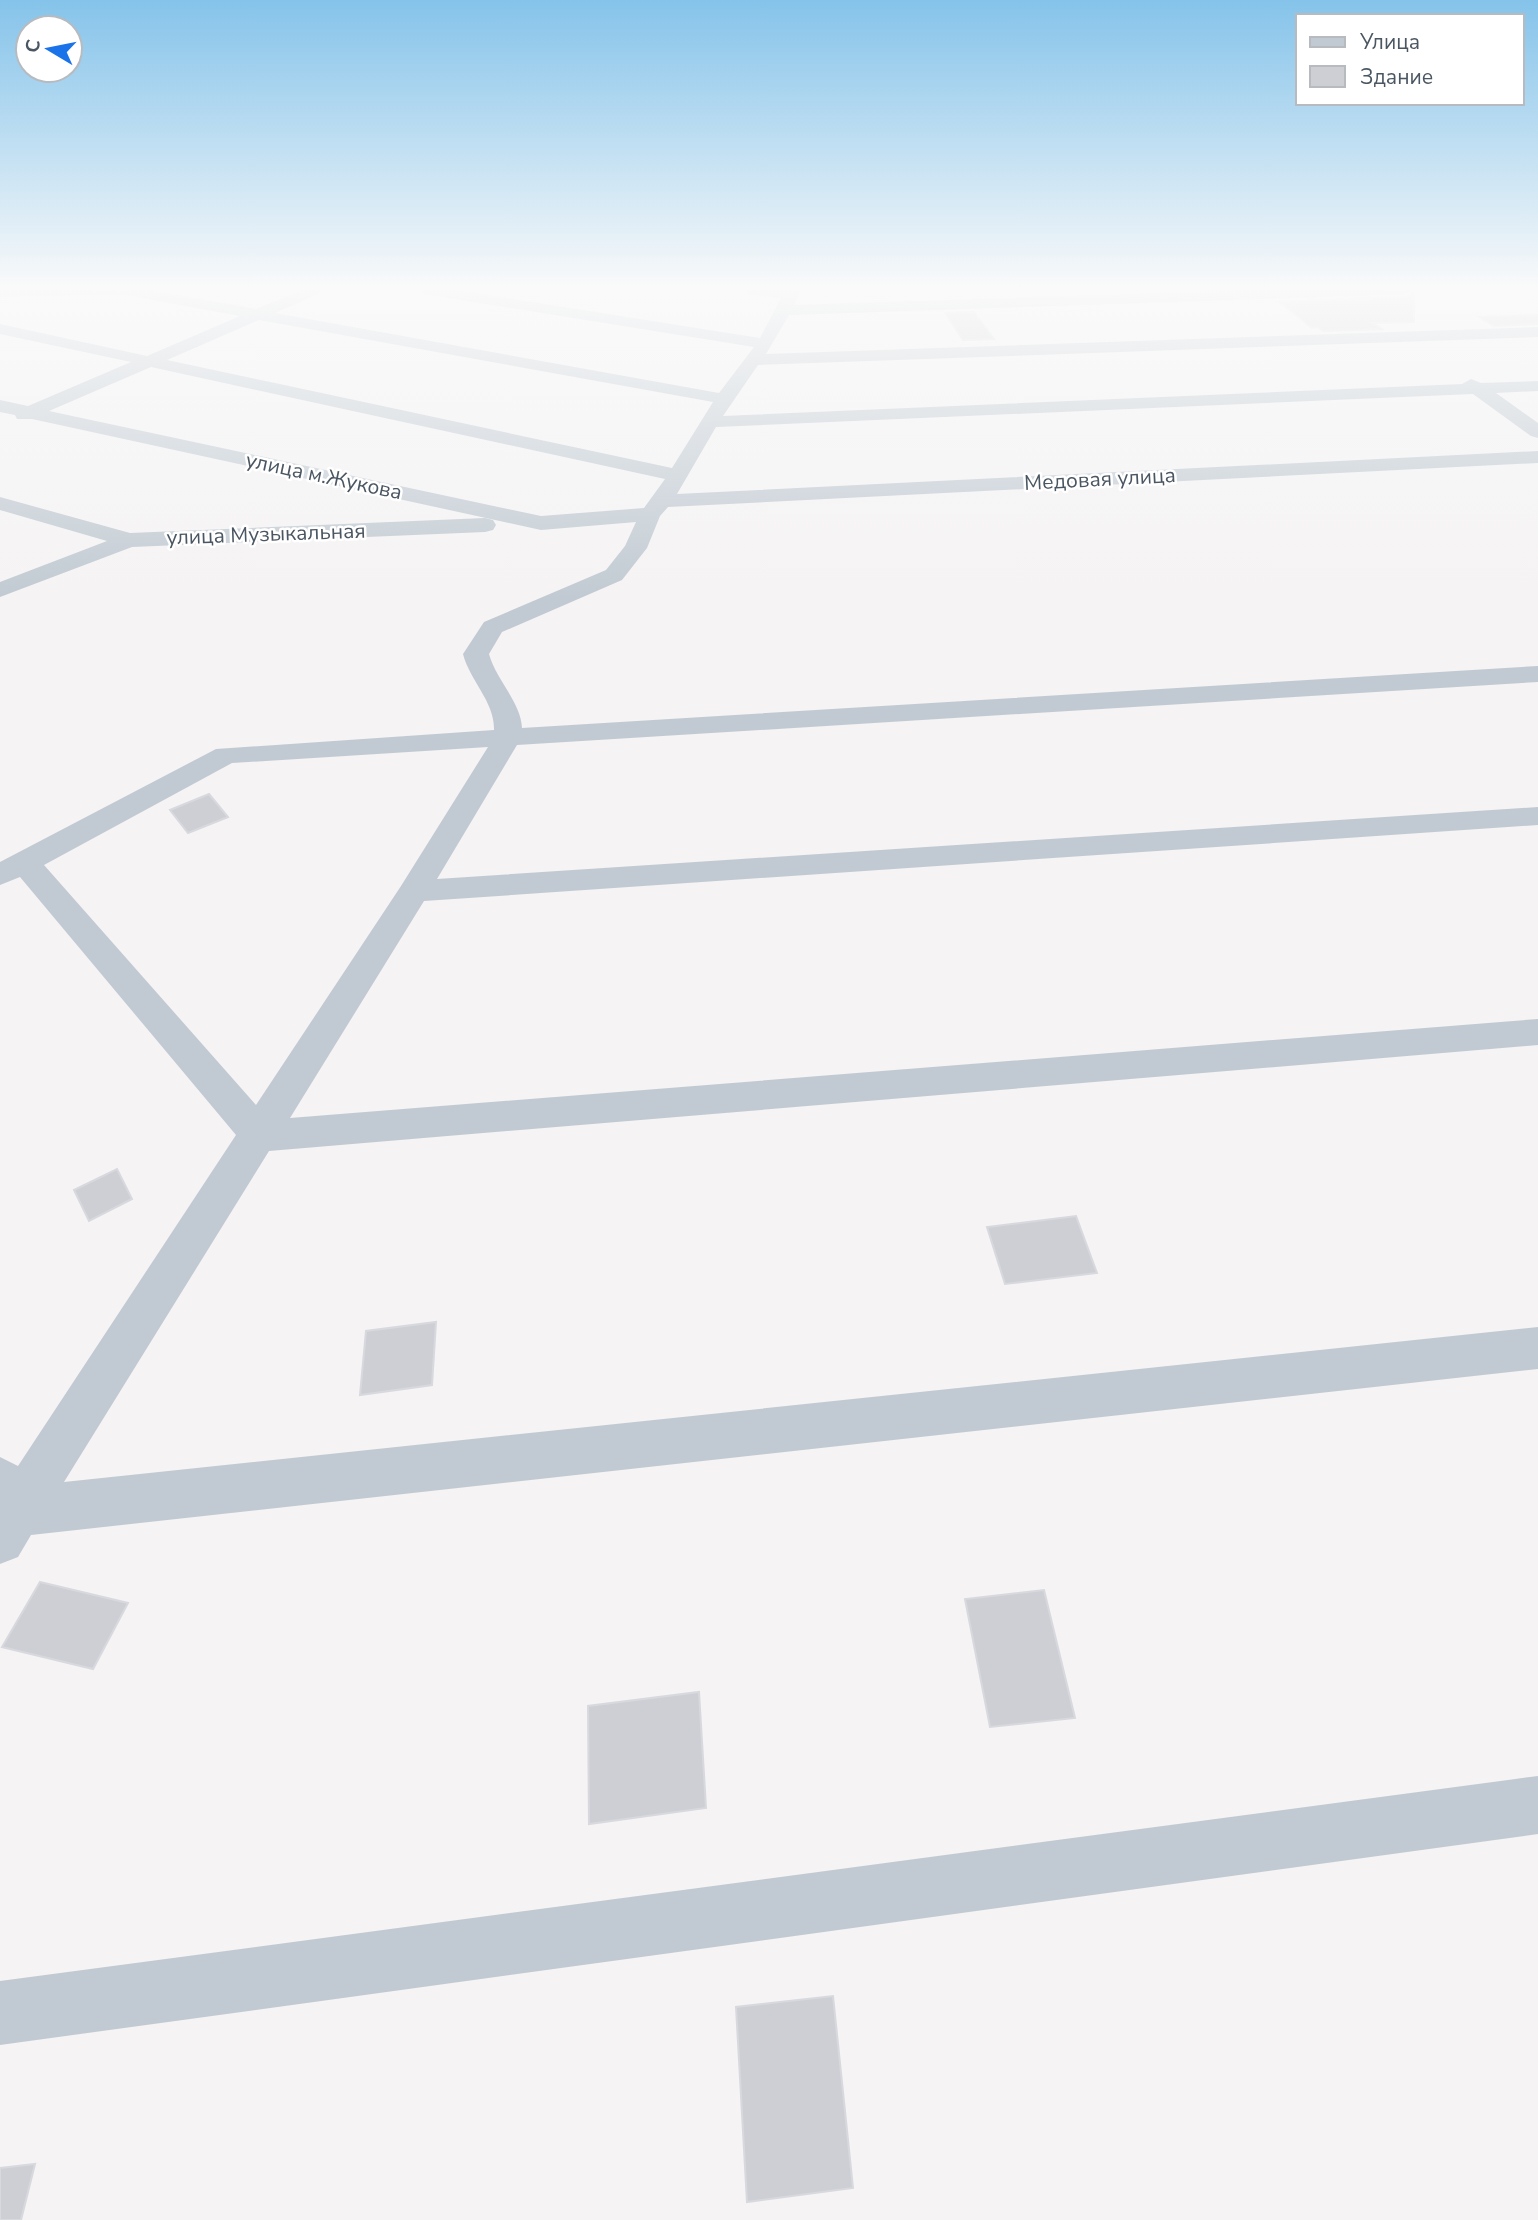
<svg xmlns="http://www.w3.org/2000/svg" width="1538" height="2220" viewBox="0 0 1538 2220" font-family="'Nunito Sans',sans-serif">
<rect width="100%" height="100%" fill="#f5f3f3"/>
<g fill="#cdcfd5" stroke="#d7d9de" stroke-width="2">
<polygon points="1414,292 1414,322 1373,323 1382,329 1323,331 1318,327 1312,328 1280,302 1406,297"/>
<polygon points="974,312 994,339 963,340 945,313"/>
<polygon points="1538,315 1538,324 1494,326 1479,317"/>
<polygon points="209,794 228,817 188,833 170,810"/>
<polygon points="117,1169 132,1199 89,1221 74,1190"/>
<polygon points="1076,1216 1097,1273 1005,1284 987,1227"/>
<polygon points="436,1322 432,1385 360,1395 366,1331"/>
<polygon points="40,1582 128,1603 93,1669 2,1647"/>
<polygon points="1044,1590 1075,1718 990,1727 965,1599"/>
<polygon points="699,1692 706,1808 589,1824 588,1706"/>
<polygon points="833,1996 853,2188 747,2202 736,2007"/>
<polygon points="35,2164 21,2220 0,2220 0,2168"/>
</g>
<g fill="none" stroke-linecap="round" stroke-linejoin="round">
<g fill="#c1cad2" fill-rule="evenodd">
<path d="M 0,289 L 143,289 L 256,309 L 305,289 L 324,289 L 322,292 L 275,313 L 719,393 L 754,347 L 424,294 L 416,289 L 450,289 L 760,338 L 781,298 L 748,294 L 741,289 L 801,289 L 794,305 L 1281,289 L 1414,289 L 1406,294 L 789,315 L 766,354 L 1538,327 L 1538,337 L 758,365 L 723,416 L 1462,384 L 1471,379 L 1481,383 L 1538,381 L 1538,391 L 1496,393 L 1538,423 L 1538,438 L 1531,436 L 1473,394 L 716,427 L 677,494 L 1538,451 L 1538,463 L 668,507 L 660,516 L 647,548 L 622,580 L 502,632 L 489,654 C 496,680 521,702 522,728 L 1538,666 L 1538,682 L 517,745 L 437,879 L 1538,807 L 1538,825 L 424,901 L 290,1118 L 1538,1019 L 1538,1045 L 269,1151 L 64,1482 L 1538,1327 L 1538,1369 L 31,1535 L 18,1557 L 0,1564 L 0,1457 L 18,1466 L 236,1135 L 20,877 L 0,885 L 0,862 L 216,749 L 494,730 C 495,702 470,681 463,654 L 484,622 L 606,570 L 625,546 L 636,522 L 541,530 L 32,419 L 17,419 L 15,415 L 0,412 L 0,400 L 28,406 L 131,362 L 0,334 L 0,324 L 147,356 L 240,316 L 121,294 L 0,297 ZM 259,320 L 713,402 L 672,468 L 167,360 ZM 151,367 L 665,479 L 644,508 L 541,516 L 49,411 ZM 488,747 L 401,886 L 256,1105 L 44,865 L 232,763 Z"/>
<polygon points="0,497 130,533 485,518 493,520 496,525 493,530 485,532 132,547 0,597 0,582 107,541 0,510"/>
<polygon points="1538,1776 1538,1834 0,2045 0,1981"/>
</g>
</g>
<linearGradient id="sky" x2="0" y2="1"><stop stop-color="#85c3ea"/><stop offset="0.48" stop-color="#fafafa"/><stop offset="1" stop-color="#fafafa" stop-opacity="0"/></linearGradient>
<rect width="1538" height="599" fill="url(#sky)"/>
<g text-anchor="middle" stroke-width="5" stroke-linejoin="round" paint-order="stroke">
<g font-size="21" fill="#4a5661" stroke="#fff">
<text transform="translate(324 476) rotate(12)" y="7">улица м.Жукова</text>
<text transform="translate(1100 479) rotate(-3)" y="7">Медовая улица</text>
<text transform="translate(266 534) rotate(-2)" y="7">улица Музыкальная</text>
</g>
</g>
<rect x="1296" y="14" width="228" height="91" fill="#ffffff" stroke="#b7bbc0" stroke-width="2"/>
<rect x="1310" y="37" width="35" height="10" fill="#c1cad2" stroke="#b7bbc0" stroke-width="2"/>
<text x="1360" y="49" font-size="21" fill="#4a5661">Улица</text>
<rect x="1310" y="66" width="35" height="21" fill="#cdcfd5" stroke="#b7bbc0" stroke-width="2"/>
<text x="1360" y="84" font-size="21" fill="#4a5661">Здание</text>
<g transform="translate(49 49) rotate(280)"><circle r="33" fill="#ffffff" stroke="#b7bbc0" stroke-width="2"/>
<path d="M0-5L12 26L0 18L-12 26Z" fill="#1a73e8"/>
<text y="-10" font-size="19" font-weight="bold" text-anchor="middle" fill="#4a5661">С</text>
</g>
</svg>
